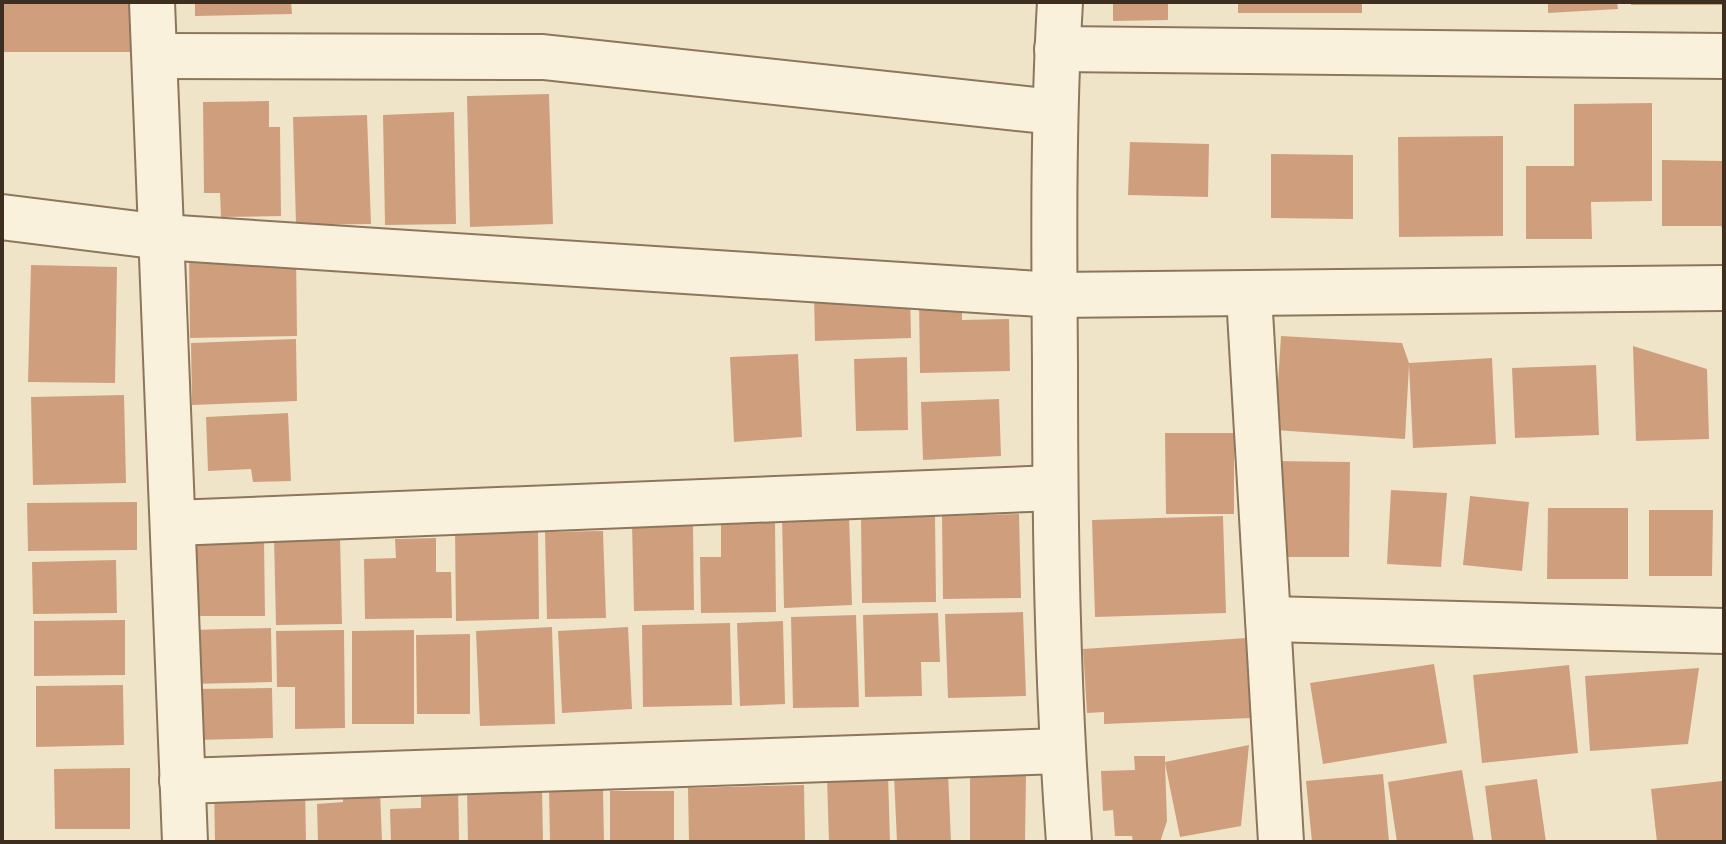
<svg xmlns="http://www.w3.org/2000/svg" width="1726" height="844" viewBox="0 0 1726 844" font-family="Georgia,serif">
<rect width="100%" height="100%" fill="#f0e4c8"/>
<g fill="#cf9f7d">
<rect x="2" y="2" width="131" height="50"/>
<polygon points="195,2 291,2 292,14 195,16"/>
<polygon points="1113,2 1168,2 1168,20 1113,21"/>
<rect x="1238" y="2" width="124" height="11"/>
<polygon points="1548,2 1617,2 1618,9 1548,13"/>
<rect x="1631" y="2" width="92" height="3"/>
<polygon points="549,94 553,224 470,227 467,96"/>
<polygon points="269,101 269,127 280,127 281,216 221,217 220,193 204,193 203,102"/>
<polygon points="1652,103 1652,201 1591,202 1592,239 1526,239 1526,166 1574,166 1574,104"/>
<polygon points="454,112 456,224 385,225 383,115"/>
<polygon points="367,115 371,224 296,225 293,117"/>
<polygon points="1503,136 1503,236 1399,237 1398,137"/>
<polygon points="1130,142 1209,144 1208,197 1128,195"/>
<polygon points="1271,154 1353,155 1353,219 1271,218"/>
<polygon points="1662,160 1724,161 1724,233 1721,226 1662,226"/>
<polygon points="296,253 297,336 190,338 189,255"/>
<polygon points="31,265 117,267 115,383 28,382"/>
<polygon points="910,291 911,338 815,341 814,293"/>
<polygon points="962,300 962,320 1009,319 1010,371 920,373 919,301"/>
<polygon points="1281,336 1402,343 1409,363 1492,358 1496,444 1413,448 1409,365 1405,439 1275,430"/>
<polygon points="296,339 297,401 192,405 191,343"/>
<polygon points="1633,346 1707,369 1709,439 1636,441"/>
<polygon points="798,354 802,437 734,442 730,357"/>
<polygon points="907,357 908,430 856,431 854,359"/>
<polygon points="1596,365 1599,435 1515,438 1512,368"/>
<polygon points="124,395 126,483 33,485 31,397"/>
<polygon points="999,399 1001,456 923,460 921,402"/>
<polygon points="288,413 291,481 253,482 251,469 208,471 206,417"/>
<polygon points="1165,433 1234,433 1234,514 1166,514"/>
<polygon points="1272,461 1350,462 1349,557 1270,557"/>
<polygon points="1391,490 1447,493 1441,567 1387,564"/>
<polygon points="1470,496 1529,502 1522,571 1463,565"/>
<polygon points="137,502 137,550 28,551 27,503"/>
<polygon points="1548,508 1628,508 1628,579 1547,579"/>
<polygon points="1649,510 1713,510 1712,576 1649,576"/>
<polygon points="1019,514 1021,598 943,599 942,516"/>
<polygon points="849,516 852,605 784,608 782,517"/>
<polygon points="861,516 935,516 936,602 862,603"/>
<polygon points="1223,516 1226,613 1095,617 1092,520"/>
<polygon points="775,522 776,612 701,613 700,557 721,557 721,523"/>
<polygon points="693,523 694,610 634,611 632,524"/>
<polygon points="538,528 539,619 456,621 455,529"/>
<polygon points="603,531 606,618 547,619 545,532"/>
<polygon points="340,536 342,624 276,625 274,537"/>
<polygon points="264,538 265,616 193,616 192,539"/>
<polygon points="436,538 436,572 451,572 452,618 365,619 364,559 396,558 395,539"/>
<polygon points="116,560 117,613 33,614 32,562"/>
<polygon points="1023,612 1026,696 948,698 945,614"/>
<polygon points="938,613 940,662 921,662 922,696 865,697 863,615"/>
<polygon points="856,615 859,707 793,708 791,617"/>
<polygon points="125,620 125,675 34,676 34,621"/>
<polygon points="783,621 785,704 740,706 737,623"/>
<polygon points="730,623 732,705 643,707 642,625"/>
<polygon points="552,627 555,724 480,726 476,631"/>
<polygon points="628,627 632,709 562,713 558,631"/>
<polygon points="271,628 272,682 191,684 190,630"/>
<polygon points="344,630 345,728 295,729 295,687 277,687 276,631"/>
<polygon points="414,630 414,724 352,724 352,631"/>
<polygon points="470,634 470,714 417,714 416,635"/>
<polygon points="1247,638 1251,718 1104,724 1104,712 1087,713 1083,649"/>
<polygon points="1434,664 1447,743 1323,764 1310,683"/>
<polygon points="1569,665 1578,753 1482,763 1473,675"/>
<polygon points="1699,668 1688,744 1590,751 1585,676"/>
<polygon points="123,685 124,745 36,747 36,686"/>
<polygon points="272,688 273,738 196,740 195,689"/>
<polygon points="1249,745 1241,826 1180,837 1165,763 1167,821 1160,842 1133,842 1132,836 1115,836 1113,810 1103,811 1101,771 1135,770 1134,756 1165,756 1165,762"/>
<polygon points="130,768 130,829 55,829 54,769"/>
<polygon points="1462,770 1474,842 1397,842 1388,782"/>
<polygon points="948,773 951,842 897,842 894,776"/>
<polygon points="888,774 890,842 829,842 827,777"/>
<polygon points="970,774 1026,775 1025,842 970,842"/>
<polygon points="1383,774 1389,842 1312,842 1306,781"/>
<polygon points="1537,779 1546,842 1492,842 1485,786"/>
<polygon points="1722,781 1724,842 1657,842 1651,789"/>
<polygon points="305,784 306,842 215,842 214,786"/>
<polygon points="458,784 459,842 391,842 390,809 421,808 421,785"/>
<polygon points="804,785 805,842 689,842 688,788"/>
<polygon points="542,787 543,842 468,842 467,788"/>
<polygon points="603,787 604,842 550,842 549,788"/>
<polygon points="380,790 382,842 318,842 317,804 343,802 343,791"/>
<rect x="610" y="791" width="64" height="51"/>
</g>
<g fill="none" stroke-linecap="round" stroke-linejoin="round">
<defs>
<g id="minor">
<polyline points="152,2 185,842"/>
<path d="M 1060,2 C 1053,123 1054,243 1055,365 C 1055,524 1057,683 1069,842"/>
<polyline points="1057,49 1724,56"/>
<polyline points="155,56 543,57 1054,112"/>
<polyline points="2,217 162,237 1055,295 1724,288"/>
<polyline points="1249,295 1281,842"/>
<polyline points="173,523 1055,488"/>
<polyline points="1268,619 1724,631"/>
<polyline points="182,781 1062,751"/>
</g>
</defs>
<use href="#minor" stroke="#8d765c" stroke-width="48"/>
<use href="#minor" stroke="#faf1dc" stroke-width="44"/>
</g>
<rect width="1726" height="844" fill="none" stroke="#3d2e20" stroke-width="8"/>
</svg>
